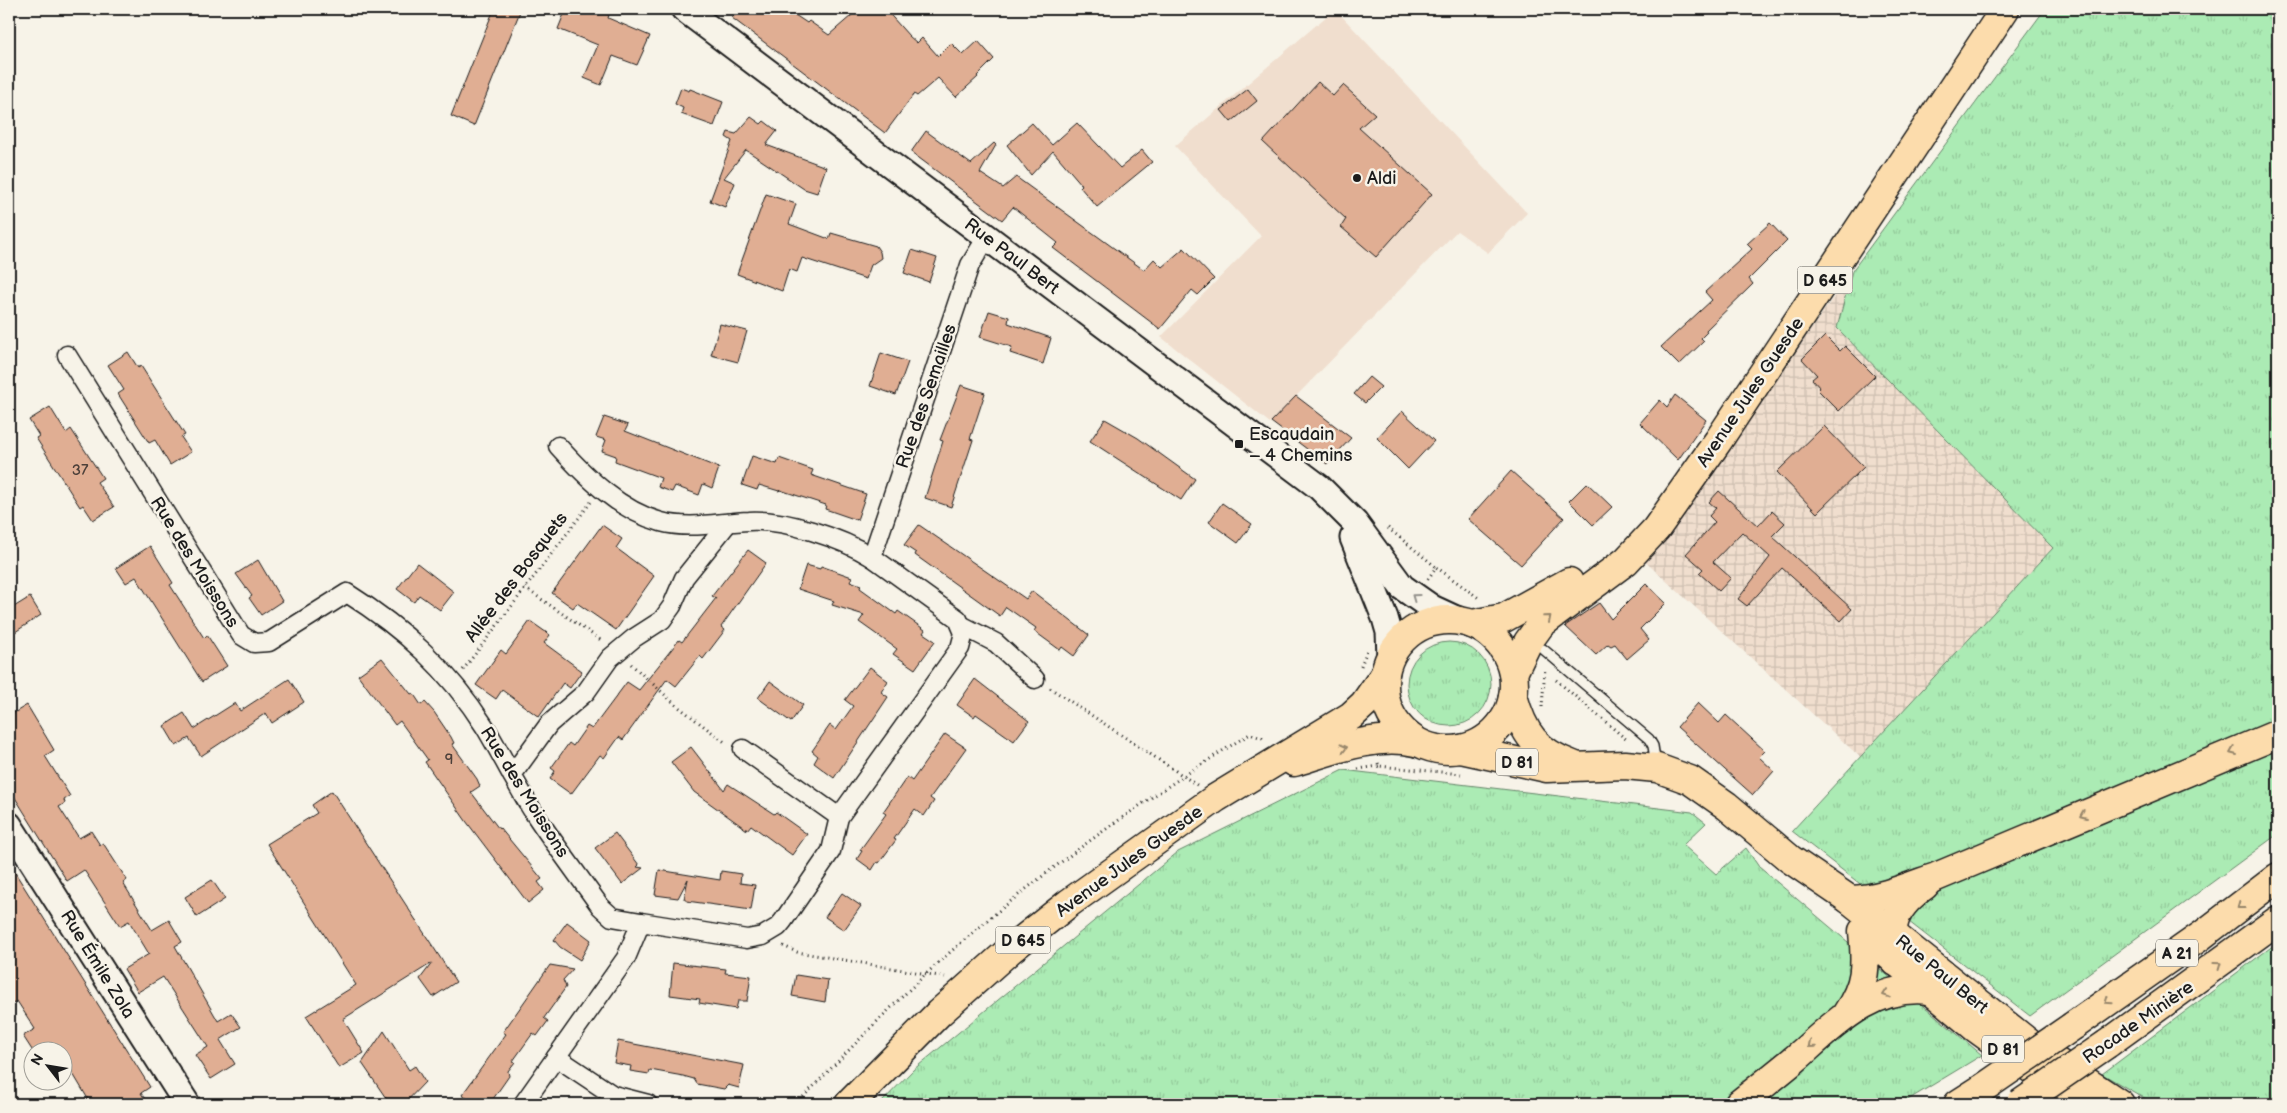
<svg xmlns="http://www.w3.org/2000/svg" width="2287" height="1113" viewBox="0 0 2287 1113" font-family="'Balsamiq Sans',sans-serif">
<defs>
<pattern id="industrial-grid" width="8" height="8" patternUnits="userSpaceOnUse" patternTransform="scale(1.25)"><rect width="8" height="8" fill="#f0dece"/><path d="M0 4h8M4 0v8" fill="none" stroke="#cdbeb0"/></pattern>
<pattern id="grass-tufts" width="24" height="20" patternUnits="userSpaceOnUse" patternTransform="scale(1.25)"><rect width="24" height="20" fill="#abebb4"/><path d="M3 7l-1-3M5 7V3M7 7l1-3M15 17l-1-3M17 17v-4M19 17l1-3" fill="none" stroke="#93c99a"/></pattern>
</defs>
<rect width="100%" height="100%" fill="#f7f3e8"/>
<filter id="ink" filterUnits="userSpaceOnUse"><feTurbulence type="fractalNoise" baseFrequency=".02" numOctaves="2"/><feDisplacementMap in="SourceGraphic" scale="10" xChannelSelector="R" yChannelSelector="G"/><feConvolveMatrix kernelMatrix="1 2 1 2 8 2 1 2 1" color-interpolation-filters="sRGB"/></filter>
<g filter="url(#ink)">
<polygon fill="#f0dece" points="1335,9 1527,213 1488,253 1457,231 1270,423 1161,337 1261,236 1175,146"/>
<polygon fill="url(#industrial-grid)" points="1852,271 1837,328 2053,548 1860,757 1641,558 1740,430"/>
<g fill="url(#grass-tufts)" stroke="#648468">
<polygon points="2045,9 2278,9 2278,834 2030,1016 1792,831 2053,548 1837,328 1852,271"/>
<circle cx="1449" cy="684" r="42"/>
<polygon points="1343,770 1692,812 1706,823 1683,845 1716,874 1746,848 1759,867 1982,1055 1901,1104 880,1104 913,1070 1178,852"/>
<polygon points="2278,942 2278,1104 2155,1104 2102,1074"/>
</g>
<g fill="#e0ae93" stroke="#1c1c1c">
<polygon points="494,9 521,9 474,126 451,116"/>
<polygon points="566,9 593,9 609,15 608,18 650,36 637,65 613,56 601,85 584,78 598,45 558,29"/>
<polygon points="739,9 786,9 807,23 809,21 829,35 859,9 885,9 909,36 917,43 922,38 938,56 951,43 963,55 978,41 994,59 977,76 978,77 956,97 938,78 917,96 914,94 885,133 732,18"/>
<polygon points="1318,82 1333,96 1343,85 1375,114 1359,128 1432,194 1376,257 1341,227 1346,219 1263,142"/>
<polygon points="681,88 689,91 690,89 723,102 714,126 681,114 683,108 675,104"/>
<polygon points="1248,89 1257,101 1231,122 1221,110"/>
<polygon points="751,117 761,124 764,121 777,131 766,145 826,167 817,193 804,189 746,150 724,178 735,183 725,207 710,201 732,141 726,137 728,132 736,134"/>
<polygon points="1032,123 1052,145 1077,123 1120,168 1142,150 1152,162 1097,207 1080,187 1082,185 1053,151 1031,175 1007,145"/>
<polygon points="926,131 971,164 994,143 996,145 980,173 1003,188 1016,177 1144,270 1154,259 1162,267 1184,248 1214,279 1198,295 1192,290 1160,329 1053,248 1058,243 1013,207 1002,220 911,152"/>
<polygon points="766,194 796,204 789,224 829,239 831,233 876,246 880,252 881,258 871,265 866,279 802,258 797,272 789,269 782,291 737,274"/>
<polygon points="1770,223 1787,241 1749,279 1753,284 1706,330 1707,332 1701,338 1704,341 1679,365 1661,347 1712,300 1705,292 1752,249 1747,244"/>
<polygon points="912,250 937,258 929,282 904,273"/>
<polygon points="989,311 1009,317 1008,323 1051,338 1043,364 1010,353 1012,347 980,337"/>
<polygon points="720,324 747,331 738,362 711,355"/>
<polygon points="1825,336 1840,351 1845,346 1875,376 1839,411 1818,390 1820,388 1812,379 1817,375 1802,359"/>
<polygon points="128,352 138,368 141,366 185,435 181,437 191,452 170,465 155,440 149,443 118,394 124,390 108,365"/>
<polygon points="881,353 908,362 896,395 870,386"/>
<polygon points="1369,377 1381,387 1365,403 1354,394"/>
<polygon points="961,385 985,393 970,439 973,440 951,507 925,498 943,441 940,440"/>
<polygon points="1675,395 1706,420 1678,460 1640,423 1660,400 1667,407"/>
<polygon points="1296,396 1351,438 1327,464 1271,422"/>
<polygon points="50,407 66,433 71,429 103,478 97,482 114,507 93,520 83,505 80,507 36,438 39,436 29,420"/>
<polygon points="1402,411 1434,441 1408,469 1377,438"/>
<polygon points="604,417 628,425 625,431 719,468 712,488 703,484 699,495 675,486 672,492 658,487 661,478 615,461 616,456 602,451 606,440 596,437"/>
<polygon points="1105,419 1138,438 1195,479 1181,500 1090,441"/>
<polygon points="1824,426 1864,467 1817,513 1777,472"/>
<polygon points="752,456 777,464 779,458 813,470 811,475 866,494 857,520 825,509 826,505 780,490 779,491 759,485 757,490 742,485"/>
<polygon points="1511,471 1564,518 1521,565 1468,519"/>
<polygon points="1587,483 1612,507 1593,525 1569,501"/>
<polygon points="1719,491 1758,526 1772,511 1785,523 1772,536 1852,609 1841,621 1782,568 1747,606 1738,599 1770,557 1742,532 1713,562 1731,578 1719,591 1699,573 1703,569 1686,554 1715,522 1709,516 1716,508 1709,502"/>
<polygon points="1222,503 1252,524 1238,543 1209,522"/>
<polygon points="602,525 622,539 616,548 654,576 616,630 577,603 573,608 552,593"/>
<polygon points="919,525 1026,599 1032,591 1089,635 1074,656 1062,647 1060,650 1034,631 1036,628 1006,607 1000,616 915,555 916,553 904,545"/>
<polygon points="150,546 173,583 170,585 204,638 207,635 227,666 202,682 136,577 126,583 116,568"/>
<polygon points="748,550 766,563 721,627 725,630 703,659 700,656 676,686 667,679 623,740 619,737 604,758 600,755 571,794 550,779 555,771 551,768 569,743 573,746 587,726 592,729 627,682 639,690 679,640 682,642 716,598 712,596"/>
<polygon points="258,560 282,601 261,615 249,598 252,596 236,574"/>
<polygon points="417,563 454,592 440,610 419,595 414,602 397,589"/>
<polygon points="806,565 820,569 821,566 852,577 850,581 861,585 860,588 896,614 898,611 925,630 923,633 935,641 915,669 893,654 897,649 859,622 864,615 832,605 834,601 798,589"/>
<polygon points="1646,584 1666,603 1640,629 1649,640 1627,659 1615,644 1611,646 1608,644 1596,655 1565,626 1599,603 1611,619"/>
<polygon points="30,597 41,615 9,636 9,610"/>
<polygon points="530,621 550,635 544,643 582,671 570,688 563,683 539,717 502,690 496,699 476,685 501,650 506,654"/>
<polygon points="382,658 411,694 413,693 421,705 425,702 434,712 451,737 454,743 452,744 477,779 480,786 471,792 499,829 500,828 542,879 538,882 544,890 528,903 466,821 425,762 428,760 400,721 395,725 358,675"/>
<polygon points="870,667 888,681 881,692 888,697 834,778 814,763 818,756 812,751 830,725 836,730 853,706 845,700"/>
<polygon points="289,679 304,702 272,723 266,713 201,756 189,738 176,746 164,726 184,713 194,729 235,703 240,711"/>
<polygon points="975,679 1029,721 1014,741 976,714 974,717 957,705"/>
<polygon points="770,681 803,705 791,722 758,698"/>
<polygon points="1698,703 1719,723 1726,715 1765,751 1759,757 1774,771 1753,795 1677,727"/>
<polygon points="27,705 54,750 45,756 70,796 64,800 65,803 59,807 79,838 91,831 100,845 103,843 127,880 123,883 152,930 169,920 182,942 175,946 218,1021 231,1013 241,1027 220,1040 235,1064 211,1079 195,1055 208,1047 163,977 138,992 124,969 149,954 129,921 120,926 84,870 67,881 9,788 9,716"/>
<polygon points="945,734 966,748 930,798 934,801 924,816 915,809 894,839 896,840 879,863 877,862 872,870 857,859 862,851 860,850 886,814 883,812 907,777 912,781"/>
<polygon points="691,747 724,790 728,784 774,814 776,812 807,834 792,855 751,825 747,830 694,792 671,762"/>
<polygon points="332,791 456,982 433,997 420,979 432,963 343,1019 364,1053 339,1068 306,1016 356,985 267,844 317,813 312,805"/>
<polygon points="615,833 639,865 637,867 643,868 622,884 595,848"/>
<polygon points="9,863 150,1087 141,1093 148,1104 91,1104 66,1062 62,1061 62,1050 32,1050 23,1036 35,1029 17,1001 9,1006"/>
<polygon points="659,870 720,880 721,871 741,874 740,883 755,885 751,910 687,901 684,899 688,879 678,898 655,895"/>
<polygon points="212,880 225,899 197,917 185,897"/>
<polygon points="842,893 861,906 844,930 825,917"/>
<polygon points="567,922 591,940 580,960 560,947 554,940"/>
<polygon points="673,963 726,969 725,973 751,976 747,1001 738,1001 736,1009 699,1003 700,999 670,995"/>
<polygon points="550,965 573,969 563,980 566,987 544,1018 548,1021 537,1036 533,1033 513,1061 515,1062 508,1071 509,1076 493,1099 487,1099 484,1104 475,1104 462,1095 506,1034 503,1032"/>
<polygon points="796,975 828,980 825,1002 792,996"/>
<polygon points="384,1031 409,1070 415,1066 425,1082 404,1104 390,1104 362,1063"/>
<polygon points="618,1041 744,1065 739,1088 728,1085 724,1089 697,1084 694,1079 683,1076 650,1070 649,1074 630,1071 631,1066 614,1063"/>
</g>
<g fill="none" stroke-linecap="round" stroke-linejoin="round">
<defs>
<polyline id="lane" points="1543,649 1649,739 1653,746 1656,765"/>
<g id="street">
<path d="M 67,355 L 241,635 L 254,643 L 269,642 L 347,593 C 404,629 448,669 485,727 C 502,755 516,785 534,813 C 555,845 578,875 600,906 L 612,917 L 641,922"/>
<path d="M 558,446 C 586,477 620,511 661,522 C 691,530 719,522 749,521 C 785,519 841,538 872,557"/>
<polyline points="963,626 996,643 1035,679"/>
<polyline points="743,749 839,817"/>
<polyline points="512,775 549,724 586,692 610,658 634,638 662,620 672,606 684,578 728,523"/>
<polyline points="556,1057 613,1095 648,1104"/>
<polyline points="523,1104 626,958 641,922 747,939 763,936 778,927 783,921 831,851 839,817 960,648 964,633 958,619 872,557 970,265 987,237"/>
</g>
<g id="secondary">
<polyline points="684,9 1319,487 1355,523 1402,587 1432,608 1458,620"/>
<polyline points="1353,538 1385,618 1389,632 1390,657"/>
<polyline points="9,825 187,1104"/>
</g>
<g id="primary">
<circle cx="1449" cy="685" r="65"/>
<polyline points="1472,624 1504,618 1569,582"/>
<polyline points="1513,673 1528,642 1541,624 1626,561 1656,529 1718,441 2005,9"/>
<path d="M 1513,696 C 1523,733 1536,752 1573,765"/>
<polyline points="1461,749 1547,768 1625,765 1657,768 1690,780 1727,806 1790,859 1850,900 2034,1047 2120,1104"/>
<path d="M 1294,762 C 1333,750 1375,733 1416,742"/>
<polyline points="1878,946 1977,1029 2081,1104"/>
<polyline points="849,1104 939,1013 1011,949 1069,903 1216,798 1351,716 1364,704 1385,674"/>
</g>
<g id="highway">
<path d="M 1850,900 C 1881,899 1908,887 1936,877 L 2278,734"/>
<path d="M 1896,962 C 1887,925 1894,907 1925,885"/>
<path d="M 1847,1013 C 1867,984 1866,965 1863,931"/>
<polyline points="2073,1026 2201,936 2278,877"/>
<polyline points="2107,1044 2278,920"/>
<path d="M 1739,1104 C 1758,1089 1777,1074 1795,1059 C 1834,1025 1873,983 1929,990 C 1951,992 1970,1003 1989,1012"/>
<polyline points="1958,1104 1983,1088"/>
</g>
</defs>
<use href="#lane" stroke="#1c1c1c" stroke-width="12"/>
<use href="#street" stroke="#1c1c1c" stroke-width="21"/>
<use href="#secondary" stroke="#1c1c1c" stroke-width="29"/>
<use href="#primary" stroke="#1c1c1c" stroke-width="31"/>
<use href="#highway" stroke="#1c1c1c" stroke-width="31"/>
<g stroke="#1c1c1c" stroke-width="3" stroke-dasharray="1 4" stroke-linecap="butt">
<polyline points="1388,528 1436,567"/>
<polyline points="1428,579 1436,567 1480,599"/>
<polyline points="525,588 602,641"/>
<polyline points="631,664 676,705 726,743"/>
<polyline points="1361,666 1367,650"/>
<polyline points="463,670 591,502"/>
<polyline points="1556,680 1627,740"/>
<polyline points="1050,688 1197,785"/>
<polyline points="1542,707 1545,668"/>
<polyline points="1378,763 1379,766 1461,774"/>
<polyline points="1358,769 1379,766"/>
<polyline points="783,946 797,952 945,977"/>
<path d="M 796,1104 C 839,1061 882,1015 927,973 C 1022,886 1127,811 1235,743 L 1250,734 L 1262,738 L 1265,741"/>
</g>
<use href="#lane" stroke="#f7f3e8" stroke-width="9"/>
<use href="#street" stroke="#f7f3e8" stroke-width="18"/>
<use href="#secondary" stroke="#f7f3e8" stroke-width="25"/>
<use href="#primary" stroke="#fcdcac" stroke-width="28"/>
<use href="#highway" stroke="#fcdcac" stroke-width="28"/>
<defs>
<g id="highway-bridge">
<polyline points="1983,1088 2073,1026"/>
<polyline points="2020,1104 2107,1044"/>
</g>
</defs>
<use href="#highway-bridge" stroke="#1c1c1c" stroke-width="31" stroke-linecap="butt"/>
<use href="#highway-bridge" stroke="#fcdcac" stroke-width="28"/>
</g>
<defs><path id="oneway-chevron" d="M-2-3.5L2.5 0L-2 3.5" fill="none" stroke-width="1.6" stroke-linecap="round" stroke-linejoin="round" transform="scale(1.25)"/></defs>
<use stroke="#94928c" href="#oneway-chevron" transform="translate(1415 597) rotate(-144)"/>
<g stroke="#97866b">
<use href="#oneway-chevron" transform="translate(1548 618) rotate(-41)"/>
<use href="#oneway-chevron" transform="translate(1344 748) rotate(-14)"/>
<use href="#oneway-chevron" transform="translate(2233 752) rotate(157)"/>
<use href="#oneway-chevron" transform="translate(2083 815) rotate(157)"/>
<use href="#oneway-chevron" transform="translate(2240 906) rotate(143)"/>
<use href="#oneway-chevron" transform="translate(2218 965) rotate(-36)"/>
<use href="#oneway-chevron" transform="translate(1886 994) rotate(162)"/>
<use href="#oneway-chevron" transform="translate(2108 1001) rotate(145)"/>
<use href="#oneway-chevron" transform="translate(1811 1045) rotate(139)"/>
</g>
</g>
<g fill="#1c1c1c" stroke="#f7f3e8" stroke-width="2">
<circle cx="1357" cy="178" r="5"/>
<rect x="1234" y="439" width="10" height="10" rx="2.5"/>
</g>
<g text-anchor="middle" stroke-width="5" stroke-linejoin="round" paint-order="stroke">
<g font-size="15" fill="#4d403a">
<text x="80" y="475">37</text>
<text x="449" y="764">9</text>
</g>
<g fill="#f7f3e8" stroke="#5e5c59" stroke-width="1">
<rect x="1797.5" y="266.5" width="55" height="27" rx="4"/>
<rect x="1496" y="748.5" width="42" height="27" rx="4"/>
<rect x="995.5" y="926.5" width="55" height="27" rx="4"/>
<rect x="2156" y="939.5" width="42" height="27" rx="4"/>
<rect x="1982" y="1035.5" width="42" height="27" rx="4"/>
</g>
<g font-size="16" font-weight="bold" fill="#1c1c1c">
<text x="1825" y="286">D 645</text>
<text x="1517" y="768">D 81</text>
<text x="1023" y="946">D 645</text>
<text x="2177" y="959">A 21</text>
<text x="2003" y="1055">D 81</text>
</g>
<g font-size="18" fill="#1c1c1c" stroke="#f7f3e8" text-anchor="start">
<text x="1367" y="184">Aldi</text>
<text x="1249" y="440">Escaudain<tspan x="1249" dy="21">– 4 Chemins</tspan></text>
</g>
<g font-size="18" fill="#1c1c1c" stroke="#f7f3e8">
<text transform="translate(1012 256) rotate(37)" y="6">Rue Paul Bert</text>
<text transform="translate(1750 392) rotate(-56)" y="6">Avenue Jules Guesde</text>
<text transform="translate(926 396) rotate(-71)" y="6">Rue des Semailles</text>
<text transform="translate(195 562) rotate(58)" y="6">Rue des Moissons</text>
<text transform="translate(516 577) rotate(-53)" y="6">Allée des Bosquets</text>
<text transform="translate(525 792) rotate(58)" y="6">Rue des Moissons</text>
<text transform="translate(1129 861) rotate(-36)" y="6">Avenue Jules Guesde</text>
<text transform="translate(98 964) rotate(58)" y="6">Rue Émile Zola</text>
<text transform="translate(1942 974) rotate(39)" y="6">Rue Paul Bert</text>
<text transform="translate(2138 1022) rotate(-35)" y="6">Rocade Minière</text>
</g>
</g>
<rect width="2287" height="1113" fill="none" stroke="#f7f3e8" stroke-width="30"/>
<rect x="15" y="15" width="2257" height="1083" fill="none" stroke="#1c1c1c" stroke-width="2" filter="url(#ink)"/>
<g transform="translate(48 1066) rotate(301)"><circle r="24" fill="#f7f3e8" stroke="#9f9d96"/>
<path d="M0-4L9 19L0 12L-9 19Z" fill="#1c1c1c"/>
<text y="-8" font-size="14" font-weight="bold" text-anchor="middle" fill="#1c1c1c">N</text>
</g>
</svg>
